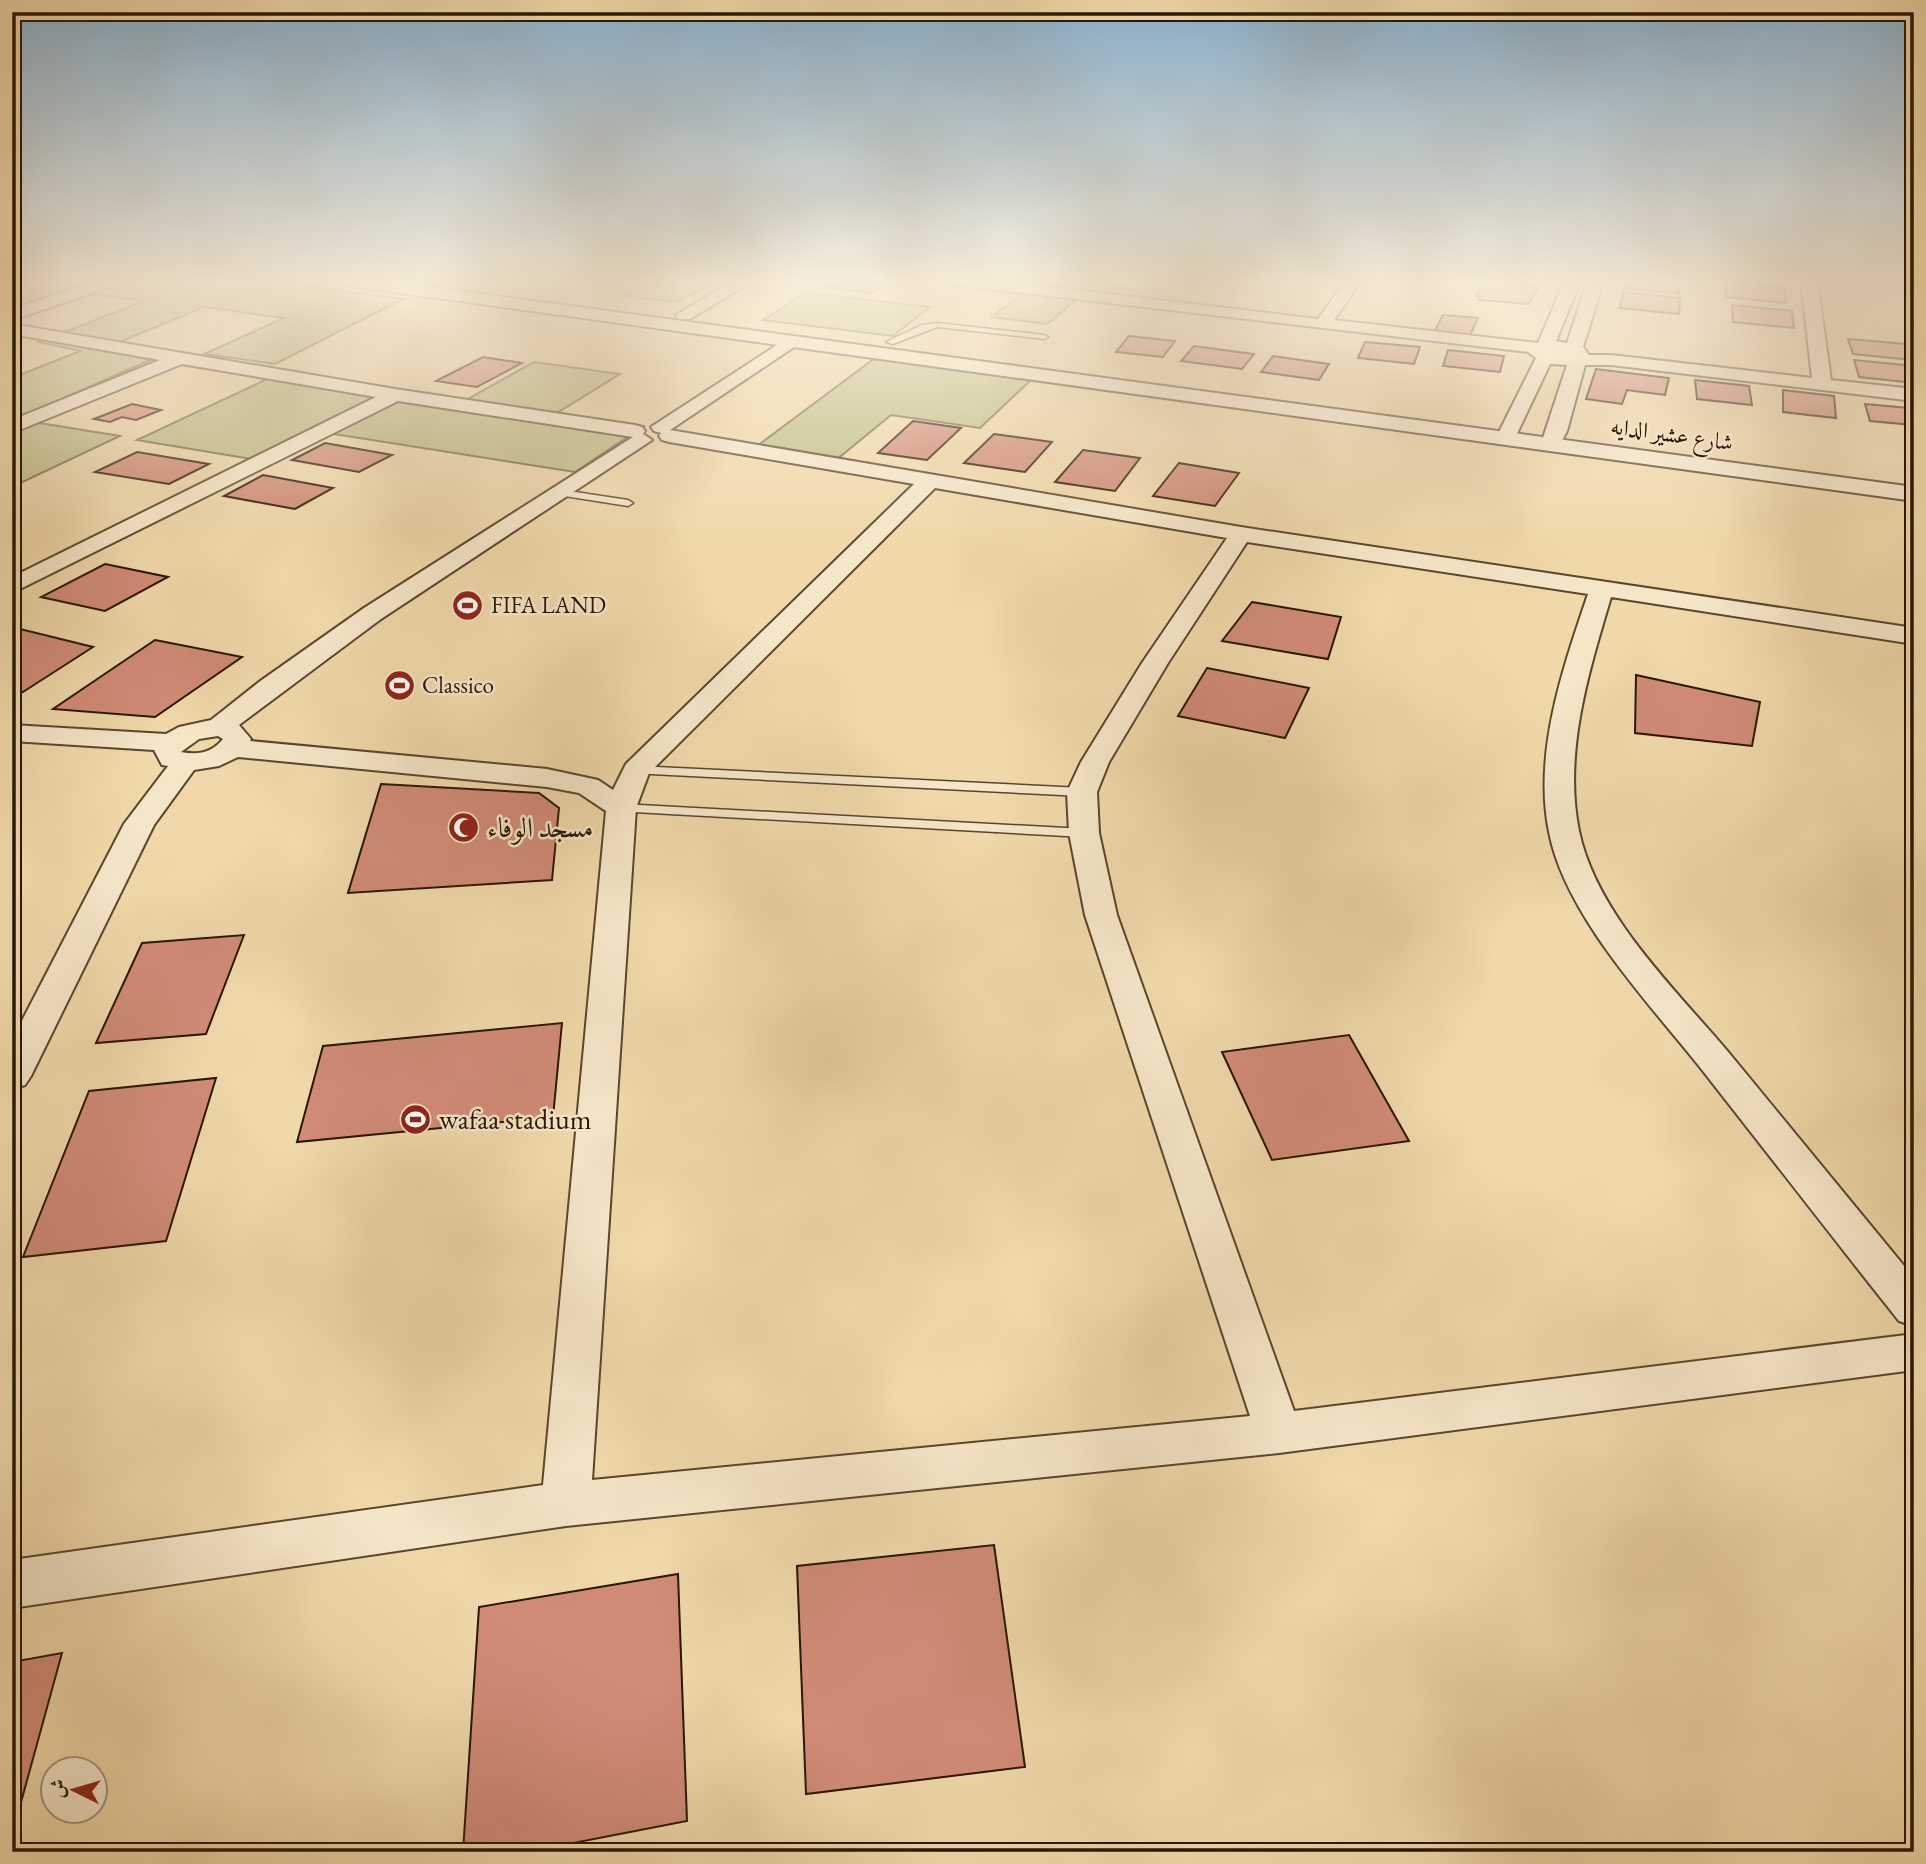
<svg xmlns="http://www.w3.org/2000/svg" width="1926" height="1864" viewBox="0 0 1926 1864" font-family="'EB Garamond',Amiri,serif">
<rect width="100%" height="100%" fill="#f0d8aa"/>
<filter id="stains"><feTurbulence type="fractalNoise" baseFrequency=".00286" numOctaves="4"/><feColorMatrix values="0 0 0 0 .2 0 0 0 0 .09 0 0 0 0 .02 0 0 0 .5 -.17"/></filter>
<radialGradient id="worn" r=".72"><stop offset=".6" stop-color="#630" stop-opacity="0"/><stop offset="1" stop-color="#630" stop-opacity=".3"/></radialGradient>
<g fill="#bfbd85" stroke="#746a44" stroke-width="2">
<polygon points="12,280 50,286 90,280 261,280 403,299 275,364 204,354 284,318 204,307 112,345 167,353 15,419 120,436 12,487 12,378 80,351 39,342 144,301 72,291 12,312"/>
<polygon points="645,280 720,280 677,302 623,296"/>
<polygon points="1025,292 1078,299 1047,324 992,317"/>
<polygon points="805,293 930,307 893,336 763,320"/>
<polygon points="875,358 1032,379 980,428 891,415 835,461 753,449"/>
<polygon points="534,362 620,374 557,413 644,426 575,472 315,431 258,460 137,440 278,374 464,401"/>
</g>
<g fill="#d18b77" stroke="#281602" stroke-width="2">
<polygon points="836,280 892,280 872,293 824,287"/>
<polygon points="1060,280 1129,280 1122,287"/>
<polygon points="1628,280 1667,280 1682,281 1678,294 1624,288"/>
<polygon points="1486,281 1538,287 1529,304 1479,300 1482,297 1476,296"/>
<polygon points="1726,282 1784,288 1786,303 1726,297"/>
<polygon points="1623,292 1680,298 1679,314 1620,308"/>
<polygon points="1732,305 1792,311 1794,328 1733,322"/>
<polygon points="1443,315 1478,318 1469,338 1433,334"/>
<polygon points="1129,336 1175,341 1163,357 1116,352"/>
<polygon points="1848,339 1907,344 1913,360 1853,354"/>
<polygon points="1365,342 1420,347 1414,364 1358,358"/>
<polygon points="1194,346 1254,354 1242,369 1181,361"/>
<polygon points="1448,350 1504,356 1500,372 1443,366"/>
<polygon points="1273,356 1329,364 1319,380 1261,372"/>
<polygon points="483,357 522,363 477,387 436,381"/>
<polygon points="1854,360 1914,366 1914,383 1859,377"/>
<polygon points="1596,369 1669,378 1665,395 1627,390 1622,404 1586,399"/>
<polygon points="1695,380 1749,386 1752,405 1697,399"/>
<polygon points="1783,390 1834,396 1836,418 1783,412"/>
<polygon points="132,404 161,410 136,420 122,417 110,422 94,419"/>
<polygon points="1865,404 1909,408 1914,425 1870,421"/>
<polygon points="913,421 961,428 927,460 878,453"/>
<polygon points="994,434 1052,442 1025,472 964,463"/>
<polygon points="325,443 392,455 359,472 292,460"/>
<polygon points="1083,450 1140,458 1115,491 1055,482"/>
<polygon points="137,452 209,464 169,484 95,472"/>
<polygon points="1179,463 1239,473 1215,506 1153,496"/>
<polygon points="263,475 333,488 295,509 224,496"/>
<polygon points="105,564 168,577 105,611 41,597"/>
<polygon points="1252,602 1341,617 1328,659 1222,641"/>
<polygon points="12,627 93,647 12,699"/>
<polygon points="155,640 242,657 155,717 53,709"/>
<polygon points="1207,668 1309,688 1285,738 1178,716"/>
<polygon points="1636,675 1760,702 1752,746 1635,733"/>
<polygon points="381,784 539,793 559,808 552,880 348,893"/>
<polygon points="244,935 206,1034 96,1043 142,943"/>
<polygon points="562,1023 553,1117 297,1142 323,1046"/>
<polygon points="1349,1035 1409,1141 1272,1160 1222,1052"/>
<polygon points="216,1078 166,1241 23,1257 89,1091"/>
<polygon points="994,1545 1025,1767 806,1794 797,1566"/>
<polygon points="678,1574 687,1821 527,1852 463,1852 479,1607"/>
<polygon points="62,1653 12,1835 12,1662"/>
</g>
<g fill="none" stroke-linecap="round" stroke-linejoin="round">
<defs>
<g id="service">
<polygon points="937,323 1044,335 1048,337 1044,339 937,327 893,344 886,342 922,325"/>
<polygon points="562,490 628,500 633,503 628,506 558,495 558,491"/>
<polygon points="636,766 1082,788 1089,792 1082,796 631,773 629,770 631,767"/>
<polygon points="621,804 1084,829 1091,833 1084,837 616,811 614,808"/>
</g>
<g id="minor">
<polygon points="102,280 124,280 122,283 12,320 12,309"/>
<polygon points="735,280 754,280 690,319 678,319 676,315"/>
<polygon points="948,280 992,280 1318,319 1346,280 1362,280 1334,320 1538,343 1565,280 1581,280 1556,341 1567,343 1588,280 1604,280 1583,347 1589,355 1611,355 1812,378 1801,280 1817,280 1831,380 1914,389 1914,401 1611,365 1585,365 1567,431 1558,448 1544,448 1541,444 1567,365 1550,364 1513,442 1499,442 1496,438 1536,358 1528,352 956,285"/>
<path d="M 12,324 L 395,389 L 635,425 L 642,427 L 645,431 L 643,434 L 652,440 L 381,619 L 239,725 L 251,739 L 250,741 L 547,769 L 598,780 L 613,790 L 626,764 L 914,484 L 669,442 L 662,440 L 659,436 L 661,433 L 654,431 L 651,427 L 791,336 L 800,341 L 797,345 L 670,430 L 1241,527 L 1914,628 L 1914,644 L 1611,597 C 1589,671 1563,753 1579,831 C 1596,914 1676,990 1729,1053 C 1791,1128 1852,1203 1914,1278 L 1914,1326 L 1899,1321 C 1833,1238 1768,1154 1703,1071 C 1651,1005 1565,916 1549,832 C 1533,753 1563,668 1588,594 L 1247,542 L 1168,663 L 1109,762 L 1097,792 L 1099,833 L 1117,915 L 1294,1411 L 1914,1334 L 1914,1370 L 1279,1453 L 566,1526 L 12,1608 L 12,1560 L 543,1485 L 606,811 L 579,793 L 547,787 L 238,757 L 219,766 L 194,770 L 154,825 L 31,1076 L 25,1085 L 12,1089 L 12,1040 L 124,824 L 168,766 L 162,765 L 154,750 L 12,741 L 12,725 L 166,734 L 179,727 L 211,720 L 259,682 L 364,608 L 633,437 L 398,401 L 12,593 L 12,577 L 376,397 L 182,364 L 12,433 L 12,420 L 160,360 L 12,334 ZM 935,488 L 1227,538 L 1142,663 L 1081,762 L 1067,792 L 1069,833 L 1085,915 L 1250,1416 L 592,1480 L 636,808 L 649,773 ZM 218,736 L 223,739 C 212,753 198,755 181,752 L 199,739 Z"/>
</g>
<polygon id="tertiary" points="333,280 379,280 1914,487 1914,501 342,285"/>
</defs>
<use href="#service" stroke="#5a462c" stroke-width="3"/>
<use href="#minor" stroke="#5a462c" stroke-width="4"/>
<use href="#tertiary" stroke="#5a462c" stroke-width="4"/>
<use href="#service" fill="#f5e6c8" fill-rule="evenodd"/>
<use href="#minor" fill="#f5e6c8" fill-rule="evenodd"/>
<use href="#tertiary" fill="#f5e6c8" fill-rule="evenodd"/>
</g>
<linearGradient id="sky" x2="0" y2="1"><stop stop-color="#8bb5d4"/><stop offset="0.52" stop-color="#f8edd9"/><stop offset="1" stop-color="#f8edd9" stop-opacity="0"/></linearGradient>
<rect width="1926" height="541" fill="url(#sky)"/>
<defs>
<symbol id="stadium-disc" viewBox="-11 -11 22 22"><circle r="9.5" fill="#8f2418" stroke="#f5e6c8"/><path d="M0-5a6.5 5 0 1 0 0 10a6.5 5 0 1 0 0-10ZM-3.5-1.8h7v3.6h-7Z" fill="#fff"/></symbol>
<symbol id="mosque-disc" viewBox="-11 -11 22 22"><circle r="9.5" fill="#8f2418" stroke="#f5e6c8"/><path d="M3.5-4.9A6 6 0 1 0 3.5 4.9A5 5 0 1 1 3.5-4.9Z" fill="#fff"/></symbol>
</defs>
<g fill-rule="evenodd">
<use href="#stadium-disc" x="450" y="588" width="35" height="35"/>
<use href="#stadium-disc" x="382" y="668" width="35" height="35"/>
<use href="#mosque-disc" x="446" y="810" width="35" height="35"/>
<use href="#stadium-disc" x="398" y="1102" width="35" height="35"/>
</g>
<g text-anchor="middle" stroke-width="5" stroke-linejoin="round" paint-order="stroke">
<g font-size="23" fill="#281602" stroke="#f5e6c8">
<text transform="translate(1672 434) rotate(8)" y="8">شارع عشير الدايه</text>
</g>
<g font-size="23" fill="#281602" stroke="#f5e6c8" text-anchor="start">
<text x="491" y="613">FIFA LAND</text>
<text x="422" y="693">Classico</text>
</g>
<g font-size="28" fill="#281602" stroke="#f5e6c8" text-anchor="start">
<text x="487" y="837">مسجد الوفاء</text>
<text x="439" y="1129">wafaa stadium</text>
</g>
</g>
<rect width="1926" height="1864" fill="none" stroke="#f0d8aa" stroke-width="42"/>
<rect x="14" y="14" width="1898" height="1836" fill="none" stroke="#281602" stroke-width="3.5"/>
<rect x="21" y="21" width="1884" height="1822" fill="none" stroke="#281602" stroke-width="2"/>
<g transform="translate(74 1790) rotate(275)"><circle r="33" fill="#f5e6c8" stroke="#a39379" stroke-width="2"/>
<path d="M0-5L12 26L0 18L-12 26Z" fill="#8f2418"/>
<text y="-10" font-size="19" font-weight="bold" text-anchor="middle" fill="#281602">ش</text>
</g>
<rect width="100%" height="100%" filter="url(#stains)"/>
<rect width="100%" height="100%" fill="url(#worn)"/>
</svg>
